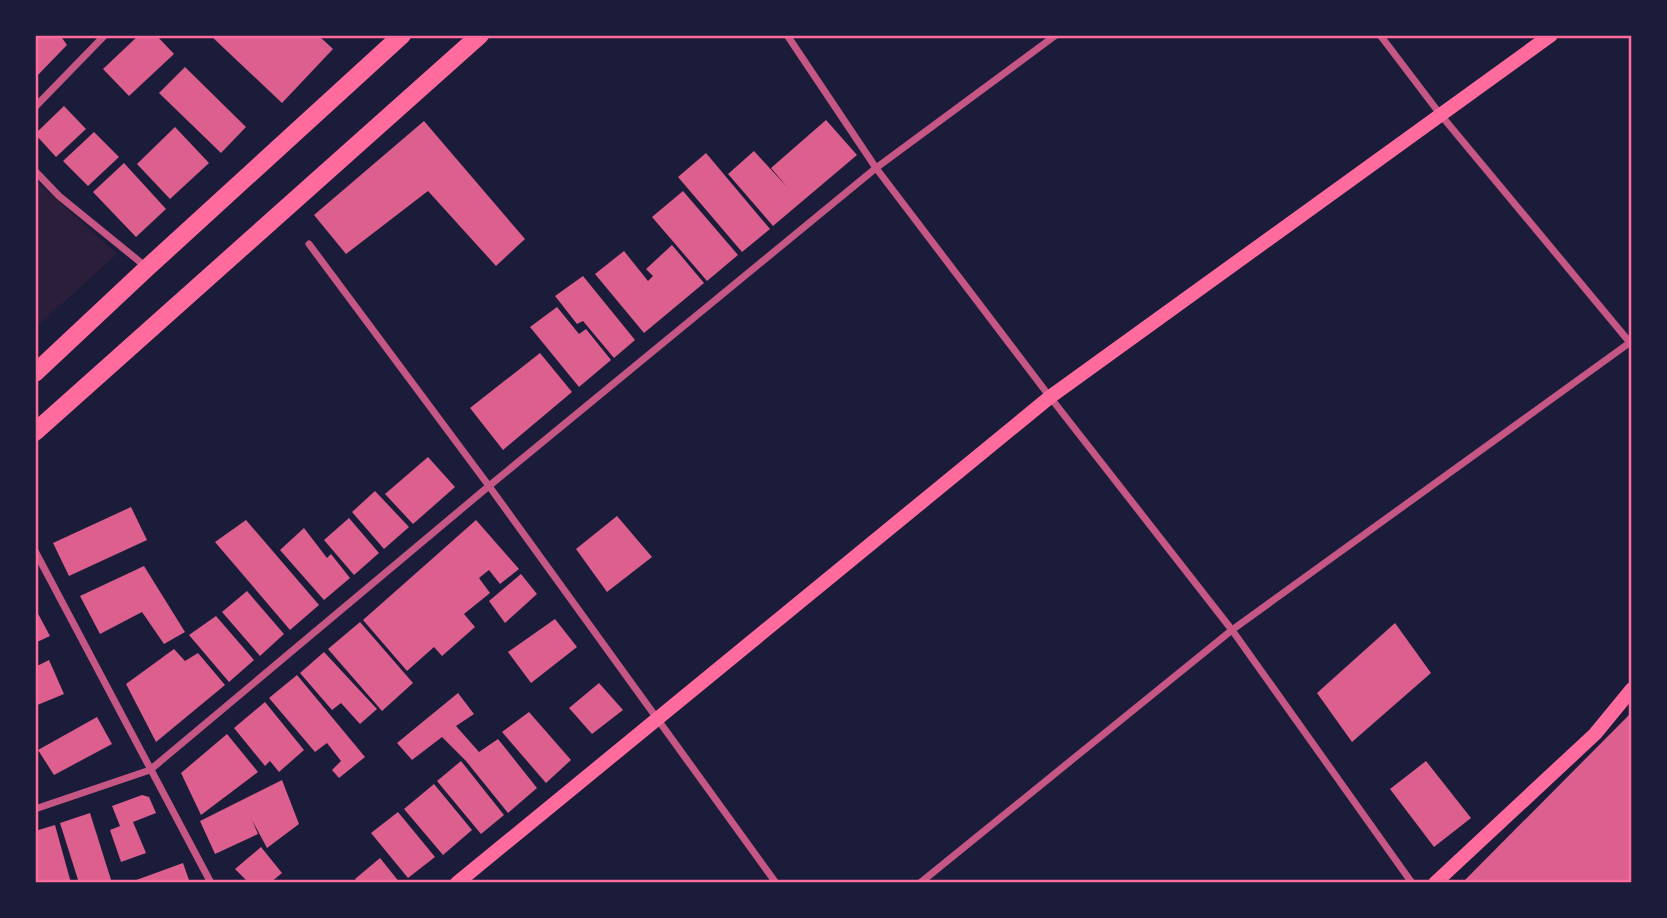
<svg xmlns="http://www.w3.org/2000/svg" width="1667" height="918" viewBox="0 0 1667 918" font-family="Mulish,sans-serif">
<rect width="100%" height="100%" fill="#1b1b3a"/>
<polygon fill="#2a1e3b" points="35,180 117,254 35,328"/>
<g fill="#dd5f8e">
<polygon points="35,35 60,35 67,45 35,78"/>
<polygon points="139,35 156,35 174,54 129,96 103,69"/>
<polygon points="210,35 318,35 333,49 282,103"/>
<polygon points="185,67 246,127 221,153 159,93"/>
<polygon points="64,106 86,129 56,157 35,134"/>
<polygon points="826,120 857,155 773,226 728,174 754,151 788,188 771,168"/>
<polygon points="424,121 525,239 496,266 428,191 346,254 314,215"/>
<polygon points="175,127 209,163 170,199 137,164"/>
<polygon points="94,132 119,157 88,186 63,161"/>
<polygon points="706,153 770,229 742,252 678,177"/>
<polygon points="124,163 166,209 136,237 93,192"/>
<polygon points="683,191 738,255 707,281 652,217"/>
<polygon points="672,245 704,283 644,333 595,274 624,251 648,281 653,276 646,269"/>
<polygon points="583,276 635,340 614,358 583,321 577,324 555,296"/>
<polygon points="557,307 579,334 586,329 611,360 579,387 530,327"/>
<polygon points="540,353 572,392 503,450 470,408"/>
<polygon points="428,457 455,487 413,524 385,494"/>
<polygon points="375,491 409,527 384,549 352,512"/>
<polygon points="131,507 147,540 69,576 53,543"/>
<polygon points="617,516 652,557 607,592 576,549"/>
<polygon points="349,518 379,553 354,575 324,540"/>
<polygon points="246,520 319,605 290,630 215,542"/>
<polygon points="476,520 519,569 500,584 489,570 479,578 490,593 464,614 475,627 442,656 434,647 407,671 363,620"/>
<polygon points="304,528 327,558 331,554 350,578 324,600 280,550"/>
<polygon points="144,566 185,632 164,644 142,612 100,634 80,596"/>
<polygon points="521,574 537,594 505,623 489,601"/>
<polygon points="247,591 284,634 260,656 222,612"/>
<polygon points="35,608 50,636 35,643"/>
<polygon points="216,616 254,660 229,682 189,635"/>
<polygon points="555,619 577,647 531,683 508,652"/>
<polygon points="360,622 413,683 382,711 328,649"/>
<polygon points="1395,623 1431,673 1352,742 1317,693"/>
<polygon points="174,649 185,661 198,653 225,685 156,742 126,684"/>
<polygon points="324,652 377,709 360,724 341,703 332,710 300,673"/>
<polygon points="49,660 64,694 35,706 35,667"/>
<polygon points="297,675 365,757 339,778 332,770 341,761 327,743 315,752 269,698"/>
<polygon points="599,683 623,710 592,734 569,708"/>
<polygon points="458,693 474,714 456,726 479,752 498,739 537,788 508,813 466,761 442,737 412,760 397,743"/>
<polygon points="265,702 304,750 279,772 270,761 265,766 234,728"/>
<polygon points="529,712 571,760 546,783 502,732"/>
<polygon points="1632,712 1632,883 1462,883"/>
<polygon points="97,717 112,744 54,775 38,750"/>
<polygon points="227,734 258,772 201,815 181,773"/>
<polygon points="461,761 504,815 481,834 437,781"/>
<polygon points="1426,761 1471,818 1434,847 1390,789"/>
<polygon points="282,780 299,824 267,848 252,820 258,834 215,854 200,821"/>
<polygon points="434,784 472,830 443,855 404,809"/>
<polygon points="142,795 149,797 156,813 133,822 146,853 121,862 110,830 120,826 112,806"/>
<polygon points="398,812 435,857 408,878 371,833"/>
<polygon points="90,813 112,883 79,883 60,823"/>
<polygon points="55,825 71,883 36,883 35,831"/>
<polygon points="261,847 282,873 270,883 249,883 235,869"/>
<polygon points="380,858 400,883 358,883 355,879"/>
<polygon points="183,863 190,883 128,883"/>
</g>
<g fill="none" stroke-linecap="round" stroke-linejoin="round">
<g stroke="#c65784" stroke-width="7">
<polyline points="787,35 876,168 1050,397 1232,630 1412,883"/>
<polyline points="1380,35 1440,114 1632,345"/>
<polyline points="35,107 105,35"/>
<polyline points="35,171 59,196 145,266"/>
<polyline points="309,244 489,486 776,883"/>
<polyline points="35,551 211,883"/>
<polyline points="35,809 150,770 489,486 876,168 1056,35"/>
<polyline points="920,883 1232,630 1632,341"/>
</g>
<g stroke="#ff6b9d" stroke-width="14">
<polyline points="457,883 1050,397 1551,35"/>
<polyline points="1435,883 1595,734 1632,689"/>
</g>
<g stroke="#ff6b9d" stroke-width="18">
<polyline points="35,373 147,268 402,35"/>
<polyline points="35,432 480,35"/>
</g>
</g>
<rect width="1667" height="918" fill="none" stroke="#1b1b3a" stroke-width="74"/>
<rect x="37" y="37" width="1593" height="844" fill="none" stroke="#ff6b9d" stroke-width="2.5"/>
</svg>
